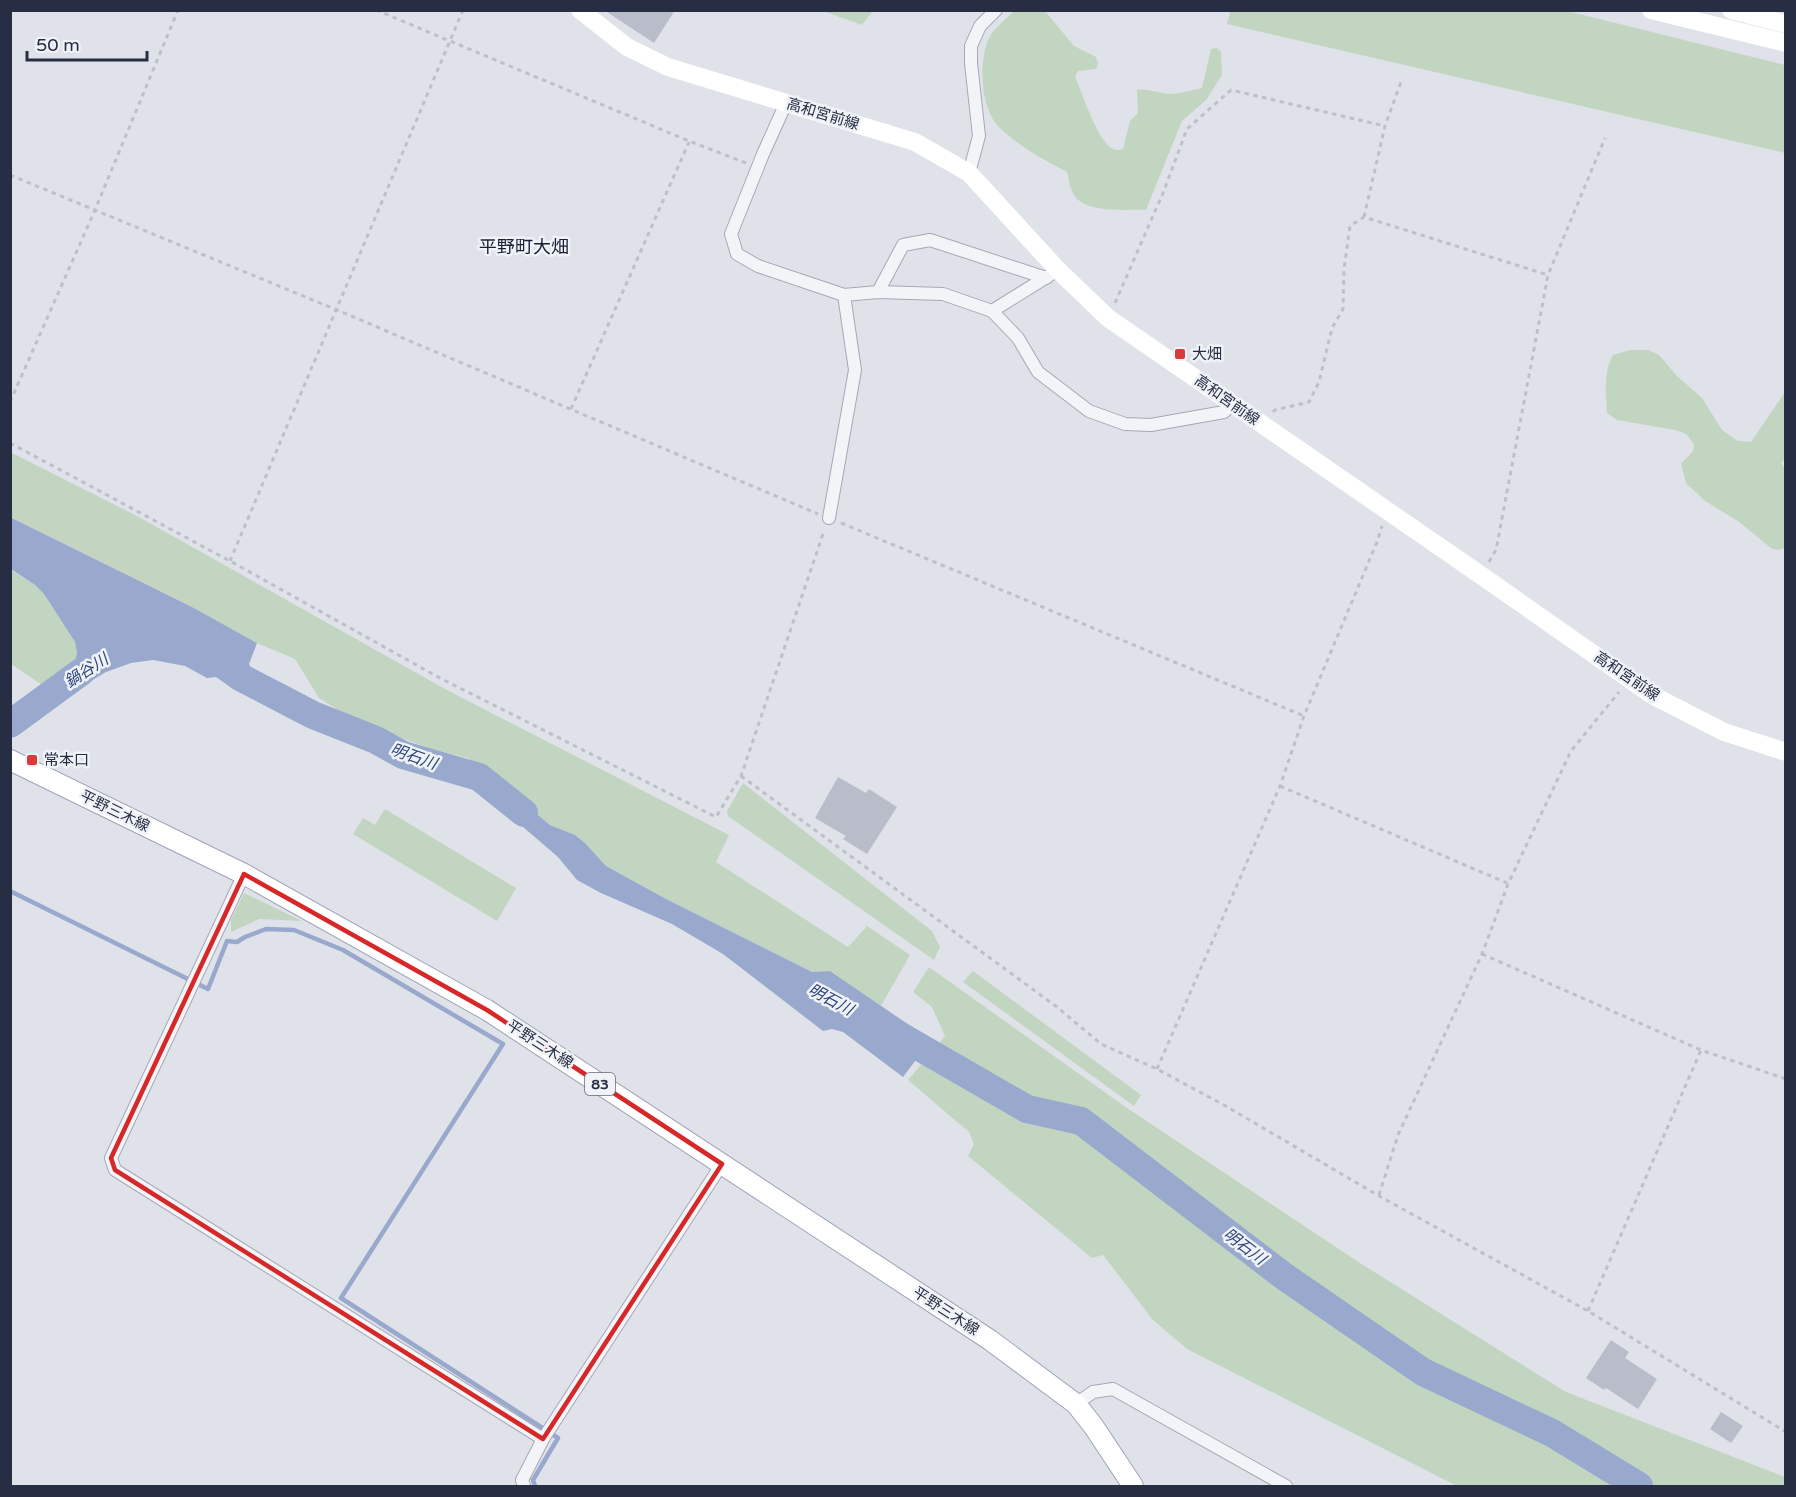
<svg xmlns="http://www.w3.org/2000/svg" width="1796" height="1497" viewBox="0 0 1796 1497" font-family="'Varela Round','Noto Sans JP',sans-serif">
<rect width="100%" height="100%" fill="#e0e2ea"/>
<g fill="#c2d5c0">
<polygon points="1230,10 1567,11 1785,65 1785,153 1227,24 1230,13"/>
<polygon points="823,11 873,10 873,11 862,25"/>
<path d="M 1014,11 L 1045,11 L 1074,46 L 1096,57 L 1098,63 L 1096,69 L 1078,71 L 1075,76 C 1082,93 1098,142 1113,149 C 1118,151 1118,150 1123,149 L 1130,121 L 1138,113 L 1137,90 C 1147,88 1160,94 1172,94 C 1182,93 1193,90 1202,88 L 1211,49 L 1217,48 L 1221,52 L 1222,75 L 1206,100 L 1182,121 L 1146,210 C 1126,209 1086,214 1074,195 C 1070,189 1069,178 1067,172 C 1044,160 1020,147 1001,129 C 980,110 978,62 989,38 C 994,28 1006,19 1014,11 Z"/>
<path d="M 1630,350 L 1648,350 L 1659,355 L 1677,376 L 1702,398 L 1722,430 L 1738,441 L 1751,442 L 1785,392 L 1785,458 L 1781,463 L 1786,470 L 1785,548 L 1779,550 L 1772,549 L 1738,521 L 1705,501 L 1686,483 L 1681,464 L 1693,451 L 1694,444 L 1686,434 L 1675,430 L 1617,420 L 1607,413 C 1606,395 1603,372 1613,355 Z"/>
<polygon points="10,452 137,516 445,689 729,835 716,862 848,947 867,926 910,955 881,1006 830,971 812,972 666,899 606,866 585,843 575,835 550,825 520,800 495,785 468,758 431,749 355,721 319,698 295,659 257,643 194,608 11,517"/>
<polygon points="10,569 35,585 44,594 75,642 77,653 74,665 45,687 11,664"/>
<polygon points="743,783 932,931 940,947 934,960 728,816 727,811"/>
<polygon points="385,809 516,888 497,921 353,834 363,818 375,825"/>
<polygon points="244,893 302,921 259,919 231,932 231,920"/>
<polygon points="929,967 1127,1108 1360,1263 1566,1392 1785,1477 1785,1486 1457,1486 1187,1349 1153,1320 1103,1255 1092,1258 968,1156 974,1144 969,1132 908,1080 945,1036 932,1007 913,992"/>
<polygon points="973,971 1141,1095 1134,1106 963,982"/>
</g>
<g fill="#98a9cd">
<polygon points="10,517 194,608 257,643 249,664 255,679 253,690 248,692 229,685 216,677 207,678 185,666 153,660 131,663 106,672 54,703 45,687 74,665 77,653 75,642 44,594 35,585 11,569"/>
<polygon points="495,785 520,800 550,825 575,835 585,843 606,866 666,899 812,972 830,971 931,1040 903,1077 843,1032 832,1029 823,1031 723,954 672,924 601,893 577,880 558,857 487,796"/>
</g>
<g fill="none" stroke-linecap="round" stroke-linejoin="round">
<polyline stroke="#98a9cd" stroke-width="4.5" points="10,891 208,989 227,941 237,942 245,937 266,929 294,930 343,950 503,1044 341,1298 558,1438 533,1480 535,1486"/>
<g stroke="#98a9cd" stroke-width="28">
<polyline points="221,663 240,677 313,715 376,740 403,755 479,777 524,813"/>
<polyline points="10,724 81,672"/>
<polyline points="890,1030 1027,1109 1081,1121 1285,1277 1423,1372 1552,1433 1639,1486"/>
</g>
</g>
<g fill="#b9bdca">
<polygon points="604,10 675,10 654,43"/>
<polygon points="838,777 866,793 869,789 897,807 867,854 843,839 846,836 815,818"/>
<polygon points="1611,1340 1629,1352 1625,1358 1657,1379 1638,1409 1606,1388 1604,1390 1586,1378"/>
<polygon points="1721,1412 1743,1426 1731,1443 1710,1429"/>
</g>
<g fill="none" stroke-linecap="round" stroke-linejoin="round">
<defs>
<g id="street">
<polyline points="786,103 763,154 731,234 737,254 758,266 844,295 855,370 829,518"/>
<polyline points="969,173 979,136 971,63 971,46 980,26 996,10"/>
<polyline points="878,292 903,245 930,240 1046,278"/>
<polyline points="844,295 878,292 943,294 992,311 1058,270"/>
<polyline points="992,311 1018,338 1038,372 1089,411 1125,424 1151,425 1224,412 1232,404"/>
<polyline points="244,874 111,1158 115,1170 543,1439"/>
<polyline points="1076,1404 1093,1392 1113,1389 1286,1486"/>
<polyline points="524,1486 522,1480 543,1439 722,1164"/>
</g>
<polyline id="primary" points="10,760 244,874 487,1010 990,1340 1076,1404 1094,1427 1133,1486"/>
</defs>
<use href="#street" stroke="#a5a8b5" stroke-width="14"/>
<use href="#primary" stroke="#9ea4b7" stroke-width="22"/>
<g stroke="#bec0c9" stroke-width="3" stroke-dasharray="4.5 4.5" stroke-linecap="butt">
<polyline points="376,10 689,141 746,163"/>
<polyline points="10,175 337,310 818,514"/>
<polyline points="1364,217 1385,126 1401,82"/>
<polyline points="1115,303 1163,193 1187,129 1231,90 1385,126"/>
<polyline points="10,402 95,210 178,10"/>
<polyline points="571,409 689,142"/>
<polyline points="1273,412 1275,410 1309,402 1319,382 1332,328 1343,309 1344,269 1350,226 1364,217 1548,275"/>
<polyline points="10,443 230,561 438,677 716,817 741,776 824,531"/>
<polyline points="841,523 1304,716"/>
<polyline points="230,561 463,10"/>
<polyline points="1489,562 1496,550 1548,275 1605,138"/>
<polyline points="741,776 1057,1007 1101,1044 1157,1069 1224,1105 1379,1196 1588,1311 1786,1432"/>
<polyline points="1280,786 1507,883"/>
<polyline points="1482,954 1701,1050 1786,1079"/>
<polyline points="1157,1069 1280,786 1304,716 1377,542 1382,526"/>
<polyline points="1379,1195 1398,1135 1482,954 1508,884 1571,751 1619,692"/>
<polyline points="1588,1311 1701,1050"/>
</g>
<use href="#street" stroke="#f3f4f8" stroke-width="12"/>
<g stroke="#fff" stroke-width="18">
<polyline points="580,10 627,47 668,67 915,142 969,173 1058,270 1108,318 1482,576 1652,695 1724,732 1786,752"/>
<polyline points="1651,10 1786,43"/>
<polyline points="1731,10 1786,24"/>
</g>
<use href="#primary" stroke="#fff" stroke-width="20"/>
</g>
<path fill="none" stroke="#d62828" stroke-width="4.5" stroke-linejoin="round" d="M 244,874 L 487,1010 L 722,1164 L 543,1439 L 115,1170 L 111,1158 Z"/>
<g fill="#d93b3a" stroke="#eff2f7" stroke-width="2">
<rect x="1174" y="348" width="12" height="12" rx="3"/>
<rect x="26" y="754" width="12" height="12" rx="3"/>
</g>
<g text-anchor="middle" stroke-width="5" stroke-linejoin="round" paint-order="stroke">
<rect fill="#eff2f7" stroke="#636879" stroke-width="1.5" x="585" y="1073" width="30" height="22" rx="4.5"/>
<g font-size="14" font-weight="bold" fill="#272d43">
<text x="600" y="1089">83</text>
</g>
<g font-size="15" fill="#272d43" stroke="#eff2f7">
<text transform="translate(823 114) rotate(17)" y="5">高和宮前線</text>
<text transform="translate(1227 400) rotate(35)" y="5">高和宮前線</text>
<text transform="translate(1627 676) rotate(34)" y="5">高和宮前線</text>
<text transform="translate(115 811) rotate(26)" y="5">平野三木線</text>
<text transform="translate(540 1044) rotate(33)" y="5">平野三木線</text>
<text transform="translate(946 1311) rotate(33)" y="5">平野三木線</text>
</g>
<g font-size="15" fill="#272d43" stroke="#eff2f7" text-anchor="start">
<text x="1192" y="359">大畑</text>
<text x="44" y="765">常本口</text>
</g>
<g font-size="16" font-style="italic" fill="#2d447a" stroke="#eff2f7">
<text transform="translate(86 670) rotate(-33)" y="6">鍋谷川</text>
<text transform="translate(414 756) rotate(19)" y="6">明石川</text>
<text transform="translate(831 999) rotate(28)" y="6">明石川</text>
<text transform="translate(1245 1246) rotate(37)" y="6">明石川</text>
</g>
<g font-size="18" fill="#191e34" stroke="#eff2f7">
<text x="524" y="253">平野町大畑</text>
</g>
</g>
<rect width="1796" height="1497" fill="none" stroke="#272d43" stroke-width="24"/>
<path d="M27 51v9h120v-9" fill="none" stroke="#272d43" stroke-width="3"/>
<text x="36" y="51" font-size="18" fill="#272d43" stroke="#eff2f7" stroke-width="4.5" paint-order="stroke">50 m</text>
</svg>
